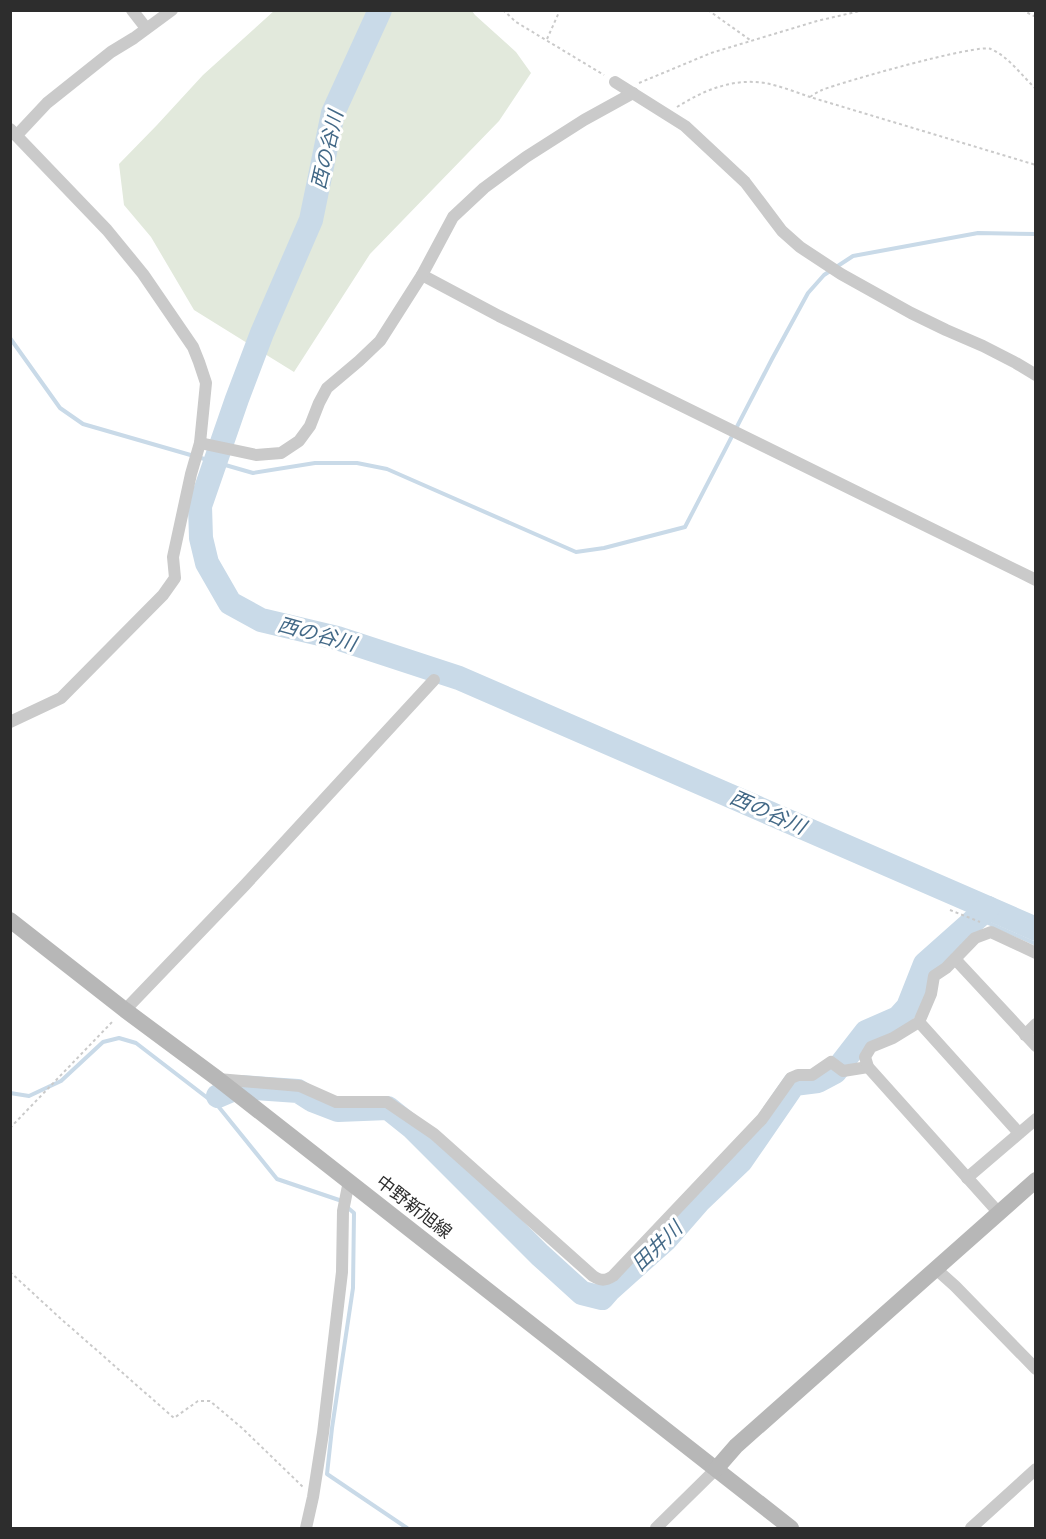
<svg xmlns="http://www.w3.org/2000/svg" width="1046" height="1539" viewBox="0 0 1046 1539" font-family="Manrope,'Noto Sans JP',sans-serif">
<rect width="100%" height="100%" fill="#fff"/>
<polygon fill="#e2e9dc" points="275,10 472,11 475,15 516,52 531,73 499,121 370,254 294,372 194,310 151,237 124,205 119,164 157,125 203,75"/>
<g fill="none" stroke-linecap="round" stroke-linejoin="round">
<g stroke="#c9dae8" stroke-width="4">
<polyline points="10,338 60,408 83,424 253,473 315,463 357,463 387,469 576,552 604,548 685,527 772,359 808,293 824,275 853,256 978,233 1036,234"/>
<polyline points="977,918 1036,944"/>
<polyline points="10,1093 29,1096 61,1081 103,1042 119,1038 136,1043 218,1106 277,1179 342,1201"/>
<polyline points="347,1207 354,1213 353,1288 332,1428 327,1474 407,1528"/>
</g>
<g stroke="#c9dae8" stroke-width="24">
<polyline points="380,10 333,113 311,220 262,333 237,399 200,506 201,538 207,563 230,603 261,620 337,638 459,678 1036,929"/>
<polyline points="218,1096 239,1087 298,1091 312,1100 338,1110 388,1108 413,1128 540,1255 582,1293 602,1298 609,1290 665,1240 699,1201 741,1161 794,1084 818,1081 835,1072 866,1032 898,1018 908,1007 925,964 988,908"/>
</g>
<g stroke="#cacaca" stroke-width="2" stroke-dasharray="3 3" stroke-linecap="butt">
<polyline points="503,10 516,22 604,75"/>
<polyline points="708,10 750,40"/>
<polyline points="1022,10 1036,17"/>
<polyline points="547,39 560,10"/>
<polyline points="639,83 711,53 817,21 864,10"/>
<path d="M 1036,89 C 1022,76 1009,57 991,49 C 979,43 842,82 822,90 C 818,92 814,94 810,97 L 1036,165"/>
<path d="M 677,107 C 704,90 733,78 765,83 C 780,86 796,92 810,97"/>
<polyline points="950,910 980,922"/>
<polyline points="10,1128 114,1020"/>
<polyline points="10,1272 60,1318 174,1418 198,1401 210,1401 242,1428 303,1487"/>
</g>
<g stroke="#cacaca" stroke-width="12">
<polyline points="132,10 146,28"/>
<polyline points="615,82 685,126 745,182 782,231 800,247 841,274 911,313 946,330 983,346 1016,363 1036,375"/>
<polyline points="10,129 107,230 143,274 193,347 199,362 206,383 200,443 191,474 173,557 175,578 163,595 61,698 10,722"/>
<polyline points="17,135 47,103 111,52 134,38 172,10"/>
<polyline points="422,275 499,316 1036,580"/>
<polyline points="200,443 256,455 281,453 299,441 310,426 319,403 327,388 359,361 380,341 422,275 453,217 484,188 526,157 584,120 633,93"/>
<polyline points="955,959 1036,1046"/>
<polyline points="125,1010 245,885 434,680"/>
<polyline points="919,1022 1019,1133"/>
<polyline points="1025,1035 1036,1024"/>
<path d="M 218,1079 L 300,1086 L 336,1102 L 387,1102 L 434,1134 L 593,1276 C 601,1281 605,1281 613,1276 L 762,1119 L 791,1078 L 798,1075 L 812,1075 L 831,1062 L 843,1071 L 868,1067"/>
<polyline points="967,1178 1036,1119"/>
<polyline points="998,1212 868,1067 865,1057 871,1047 893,1038 919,1022 931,994 934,976 946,968 975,938 991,932 1036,953"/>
<polyline points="936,1269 955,1286 1036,1369"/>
<polyline points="306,1528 313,1497 323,1433 342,1272 343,1211 349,1181"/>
<polyline points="656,1528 716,1469"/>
<polyline points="971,1528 1036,1469"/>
</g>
<g stroke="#b7b7b7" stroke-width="16">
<polyline points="10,920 125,1010 218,1079 791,1528"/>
<polyline points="716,1469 736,1446 1036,1180"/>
</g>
</g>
<g text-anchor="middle" stroke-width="6" stroke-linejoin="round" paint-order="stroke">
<g font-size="18" fill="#2d2d2d" stroke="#fff">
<text transform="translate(414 1207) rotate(38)" y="6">中野新旭線</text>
</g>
<g font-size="20" font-style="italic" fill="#436987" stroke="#fff">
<text transform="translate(327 150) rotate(-77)" y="7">西の谷川</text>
<text transform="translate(317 634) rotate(15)" y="7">西の谷川</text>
<text transform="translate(768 812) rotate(24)" y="7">西の谷川</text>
<text transform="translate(657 1246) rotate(-44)" y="7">田井川</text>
</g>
</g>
<rect width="1046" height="1539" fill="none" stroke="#2d2d2d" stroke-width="24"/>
</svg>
